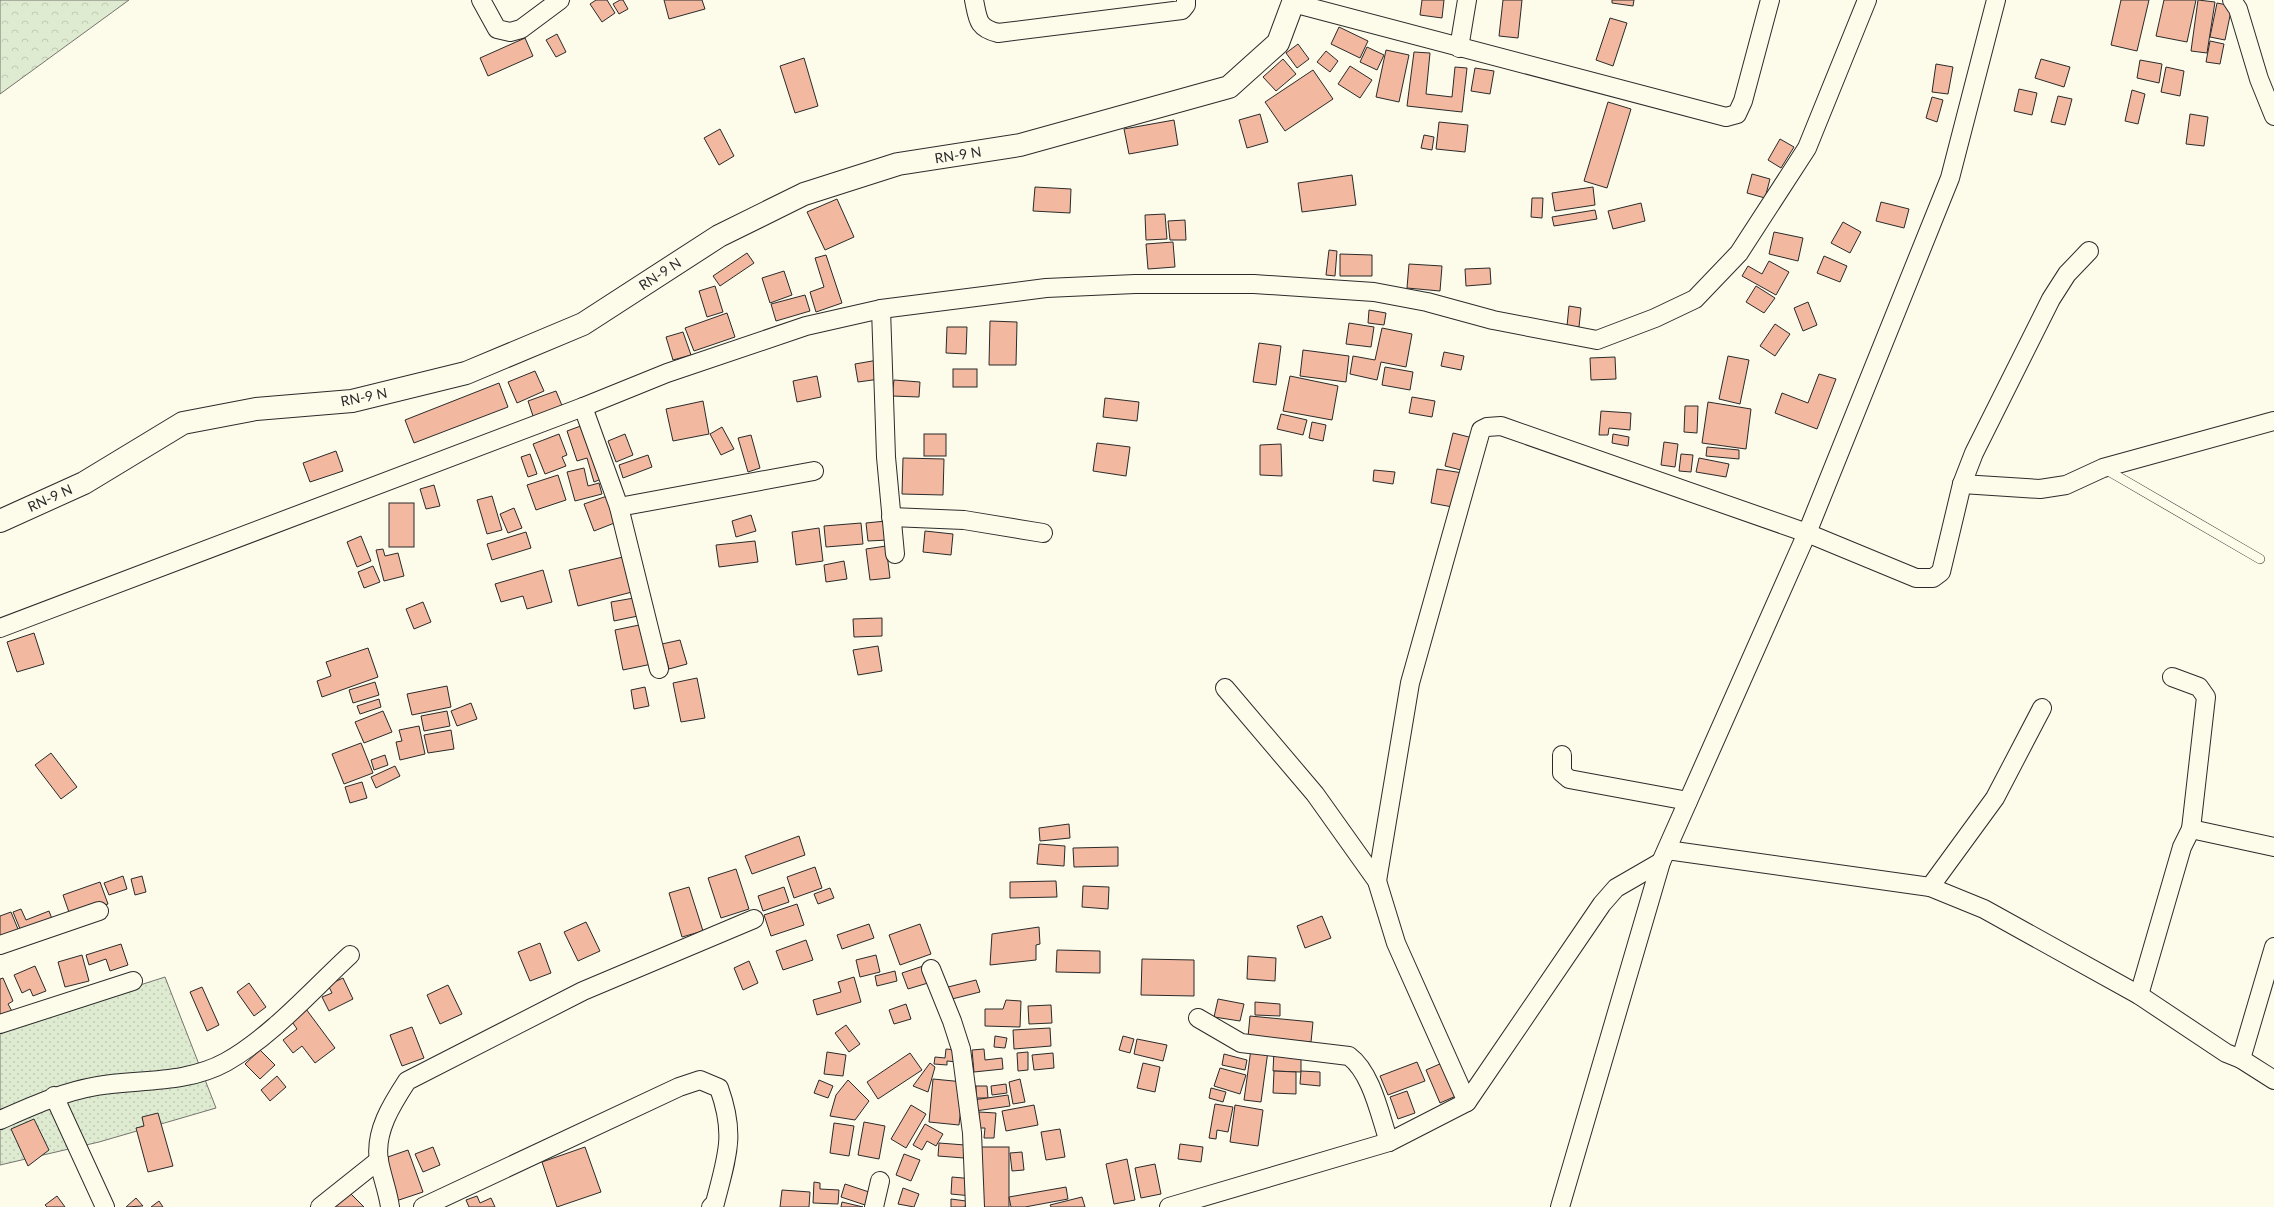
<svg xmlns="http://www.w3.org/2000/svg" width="2274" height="1207" viewBox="0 0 2274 1207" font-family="Lato,sans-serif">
<defs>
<pattern id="grass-dots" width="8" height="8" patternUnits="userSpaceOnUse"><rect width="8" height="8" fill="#deebd1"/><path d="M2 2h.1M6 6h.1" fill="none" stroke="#bfcab4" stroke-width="1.8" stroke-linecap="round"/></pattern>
<pattern id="forest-crowns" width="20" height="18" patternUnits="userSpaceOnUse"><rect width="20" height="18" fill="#deebd1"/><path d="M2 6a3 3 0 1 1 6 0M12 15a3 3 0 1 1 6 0" fill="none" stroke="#bfcab4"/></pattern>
</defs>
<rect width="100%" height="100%" fill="#fdfbea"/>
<polygon fill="url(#grass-dots)" stroke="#74746e" points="165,977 216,1108 99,1142 0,1165 0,1030"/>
<polygon fill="url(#forest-crowns)" stroke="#74746e" points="0,0 129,0 0,94"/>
<g fill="#f2b8a0" stroke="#2b2b2b">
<polygon points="596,0 607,0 615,13 602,22 590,4"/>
<polygon points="620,0 623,0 628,9 619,14 613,4"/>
<polygon points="664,0 702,0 705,9 669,19"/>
<polygon points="1422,0 1444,0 1442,18 1420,15"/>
<polygon points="1503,0 1522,0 1518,38 1499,36"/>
<polygon points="1612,0 1634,0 1633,6 1612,3"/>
<polygon points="2121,0 2149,0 2137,51 2111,45"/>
<polygon points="2164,0 2196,0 2187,42 2156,36"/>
<polygon points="2198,0 2215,2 2207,53 2191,51"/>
<polygon points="2217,3 2232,6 2225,40 2210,37"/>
<polygon points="1610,18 1627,23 1613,66 1596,60"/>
<polygon points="1339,27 1368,41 1360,58 1331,44"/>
<polygon points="557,34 566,52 556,57 546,40"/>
<polygon points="525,38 533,56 488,76 480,58"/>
<polygon points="2210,41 2224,44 2220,64 2206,62"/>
<polygon points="1298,44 1309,59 1297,68 1286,53"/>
<polygon points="1367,47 1384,55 1377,70 1360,62"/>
<polygon points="1386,50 1409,55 1399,102 1376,97"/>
<polygon points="1326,51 1338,61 1330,72 1317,62"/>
<polygon points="1414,52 1430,53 1426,94 1452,97 1455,67 1467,68 1462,112 1407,106"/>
<polygon points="804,58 818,106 795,113 780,66"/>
<polygon points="1283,59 1296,74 1276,91 1263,77"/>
<polygon points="2041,59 2070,67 2064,87 2035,78"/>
<polygon points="2140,60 2162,64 2159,83 2137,78"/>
<polygon points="1936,64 1953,67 1948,94 1932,92"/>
<polygon points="1350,66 1372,80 1360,98 1338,84"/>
<polygon points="2166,67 2184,71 2180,96 2161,92"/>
<polygon points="1475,68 1494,71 1490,94 1471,91"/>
<polygon points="1313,70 1333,99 1285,131 1265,102"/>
<polygon points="2019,89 2037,93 2032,115 2014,111"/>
<polygon points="2132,90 2145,94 2138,124 2125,121"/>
<polygon points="2058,96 2072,99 2065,125 2051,122"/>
<polygon points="1932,97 1943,100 1937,122 1926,118"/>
<polygon points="1608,102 1631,109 1607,188 1584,181"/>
<polygon points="1260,114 1268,142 1247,148 1239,120"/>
<polygon points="2190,114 2208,117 2204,146 2186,144"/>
<polygon points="1174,120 1178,145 1129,154 1124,129"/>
<polygon points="1439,122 1468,125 1465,152 1436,149"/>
<polygon points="720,129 734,156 719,165 704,138"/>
<polygon points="1424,135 1434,137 1432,150 1421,148"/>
<polygon points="1780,139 1794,147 1781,168 1768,160"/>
<polygon points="1752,174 1770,179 1765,198 1747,193"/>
<polygon points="1352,175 1356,205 1302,212 1298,183"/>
<polygon points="1035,187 1071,189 1070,213 1033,211"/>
<polygon points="1593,187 1595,205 1555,211 1552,193"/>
<polygon points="1532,198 1543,198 1542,218 1531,217"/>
<polygon points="837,199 854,237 825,250 807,212"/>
<polygon points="1881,202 1909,209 1904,228 1876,221"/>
<polygon points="1641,203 1645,221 1613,229 1608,211"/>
<polygon points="1595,210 1597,219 1554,226 1552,217"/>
<polygon points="1165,214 1167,239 1146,240 1145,215"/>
<polygon points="1185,220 1186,240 1170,240 1168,221"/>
<polygon points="1843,222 1861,232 1850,253 1831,243"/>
<polygon points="1774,232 1803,238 1798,261 1769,254"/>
<polygon points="1173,242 1175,267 1148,269 1146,244"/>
<polygon points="1329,250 1337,251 1335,276 1326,275"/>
<polygon points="747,253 754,263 720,286 713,276"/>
<polygon points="1340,254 1372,255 1372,276 1340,276"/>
<polygon points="826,255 842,303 816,312 810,292 824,287 815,258"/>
<polygon points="1824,256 1847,266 1840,282 1817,273"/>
<polygon points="1769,261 1789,272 1776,295 1742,276 1748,266 1762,274"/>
<polygon points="1409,264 1442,266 1440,291 1407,288"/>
<polygon points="1490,268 1491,284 1466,286 1465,269"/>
<polygon points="784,271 792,295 770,303 762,278"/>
<polygon points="715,286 723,312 707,317 699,291"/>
<polygon points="1756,286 1775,298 1764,313 1746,302"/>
<polygon points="805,295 810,311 776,321 771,304"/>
<polygon points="1808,302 1817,325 1803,331 1794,308"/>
<polygon points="1569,306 1581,308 1579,327 1567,326"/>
<polygon points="1369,310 1386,313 1384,325 1368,323"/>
<polygon points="727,313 735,337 694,351 685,328"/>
<polygon points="990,321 1017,322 1016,365 989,365"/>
<polygon points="1349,323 1374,327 1371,347 1346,344"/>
<polygon points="1775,324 1790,334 1775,356 1760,346"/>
<polygon points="947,327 967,327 966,354 946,353"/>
<polygon points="1382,328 1412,334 1406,367 1381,362 1377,380 1350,374 1353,356 1375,360"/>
<polygon points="683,332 691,355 673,360 666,337"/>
<polygon points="1259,343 1281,346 1276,385 1253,382"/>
<polygon points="1303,350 1349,356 1346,382 1300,376"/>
<polygon points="1444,352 1464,356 1461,370 1441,366"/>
<polygon points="1728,356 1749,360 1740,404 1719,399"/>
<polygon points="1615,357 1616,379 1591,380 1590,358"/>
<polygon points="878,360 880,379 858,382 855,364"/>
<polygon points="1385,367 1413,372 1410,390 1382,385"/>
<rect x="953" y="369" width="24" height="18"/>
<polygon points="535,371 544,391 517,403 508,382"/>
<polygon points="1819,374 1836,379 1817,429 1775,413 1782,393 1808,403"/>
<polygon points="817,376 821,397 797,402 793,381"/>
<polygon points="1290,376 1338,386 1332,420 1283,411"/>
<polygon points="894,380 920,382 919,397 892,396"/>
<polygon points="499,383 508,407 414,443 405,420"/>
<polygon points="556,391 563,408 534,419 528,401"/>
<polygon points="1412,397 1435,401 1432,417 1409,413"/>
<polygon points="1105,398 1139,402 1137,421 1103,417"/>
<polygon points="703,401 709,434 673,441 666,409"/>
<polygon points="1708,402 1751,409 1746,449 1702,443"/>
<polygon points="1685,406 1698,406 1697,433 1684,432"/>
<polygon points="1601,411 1631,413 1630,430 1609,428 1608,435 1599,435"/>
<polygon points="1281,414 1307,420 1303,435 1277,429"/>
<polygon points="1312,422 1326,425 1323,441 1309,438"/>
<polygon points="586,424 604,478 594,482 587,458 577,461 567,431"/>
<polygon points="722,427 734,449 721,455 710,434"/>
<polygon points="1453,433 1473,438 1465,471 1445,466"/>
<polygon points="559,434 567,455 562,457 566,466 545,474 533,444"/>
<polygon points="625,434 633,455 616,462 608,441"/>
<rect x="924" y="434" width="22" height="22"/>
<polygon points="1613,434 1629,437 1628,446 1612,443"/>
<polygon points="751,435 760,468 748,472 738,438"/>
<polygon points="1664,442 1678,444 1675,467 1661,465"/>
<polygon points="1097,443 1130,447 1126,476 1093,471"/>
<polygon points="1281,444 1282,476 1260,475 1260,445"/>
<polygon points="1707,447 1739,450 1739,459 1706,456"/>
<polygon points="336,451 343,471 310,482 303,463"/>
<polygon points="530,454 537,474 528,477 521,457"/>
<polygon points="1681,454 1693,455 1691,472 1679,471"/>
<polygon points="648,455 652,467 623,478 619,465"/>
<polygon points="903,458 944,459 943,495 902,494"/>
<polygon points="1699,458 1729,464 1726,477 1696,472"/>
<polygon points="584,468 588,486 599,483 602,494 575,501 567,472"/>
<polygon points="1437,469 1463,473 1458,508 1431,503"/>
<polygon points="1374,470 1395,472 1393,484 1373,481"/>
<polygon points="558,475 566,500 536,510 527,485"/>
<polygon points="434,485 440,506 426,509 420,489"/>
<polygon points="492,496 502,530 487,534 477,500"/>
<polygon points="607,496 617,522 594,531 584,504"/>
<rect x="389" y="503" width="25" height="44"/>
<polygon points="514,508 522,528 508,533 500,514"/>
<polygon points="751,515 756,531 736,537 732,521"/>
<polygon points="886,521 888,540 868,541 866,523"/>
<polygon points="861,523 863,544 826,547 824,526"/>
<polygon points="819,528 823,561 796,565 792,532"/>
<polygon points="925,531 953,534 951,555 923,552"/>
<polygon points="526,532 531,548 492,560 487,544"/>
<polygon points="361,536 371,561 357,567 347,542"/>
<polygon points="755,541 758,562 719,567 716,545"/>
<polygon points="886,546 890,578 870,580 866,549"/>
<polygon points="383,549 385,556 398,553 404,576 384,581 376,550"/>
<polygon points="623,557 632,592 578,606 569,570"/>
<polygon points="844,561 847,579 826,582 824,565"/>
<polygon points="373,566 380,582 364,588 358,572"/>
<polygon points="543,570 552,602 527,609 523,596 501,602 495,584"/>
<polygon points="634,598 638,616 614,621 611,602"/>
<polygon points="423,602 431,622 414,629 406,609"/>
<polygon points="882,618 882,636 854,637 853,619"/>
<polygon points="644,624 652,664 623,670 615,630"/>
<polygon points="34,633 44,664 17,672 7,642"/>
<polygon points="680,640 687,664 669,669 662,644"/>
<polygon points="878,646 882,671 858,675 853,650"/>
<polygon points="368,648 378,677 322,697 317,681 331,676 326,662"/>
<polygon points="697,678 705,718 681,722 673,683"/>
<polygon points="375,682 379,695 353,703 349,690"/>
<polygon points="447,686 451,707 412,715 407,694"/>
<polygon points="645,687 649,706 634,709 631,690"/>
<polygon points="379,699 381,707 360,714 357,706"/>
<polygon points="471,703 477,719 457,726 451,711"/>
<polygon points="383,711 392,732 364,743 355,722"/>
<polygon points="447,711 450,726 424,731 421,716"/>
<polygon points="419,726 425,754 400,760 396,742 402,741 399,730"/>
<polygon points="451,730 454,749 428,753 424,735"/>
<polygon points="361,743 373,773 344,784 332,754"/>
<polygon points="51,753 77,787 61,799 35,765"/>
<polygon points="385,755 388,765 374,770 371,760"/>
<polygon points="395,766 400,776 376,788 371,777"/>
<polygon points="362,782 367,798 350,803 345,787"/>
<polygon points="1069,824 1070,838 1040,841 1039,828"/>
<polygon points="799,836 805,855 752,874 745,856"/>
<polygon points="1039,844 1065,846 1064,866 1037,864"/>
<polygon points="1118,847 1118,866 1074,867 1073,848"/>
<polygon points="815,867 822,888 794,898 787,877"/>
<polygon points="736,869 749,909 721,918 708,878"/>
<polygon points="123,876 127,889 109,895 104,883"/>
<polygon points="142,876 146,892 135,895 131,879"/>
<polygon points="1056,881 1057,897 1010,898 1010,882"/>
<polygon points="100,882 108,904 71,918 63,895"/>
<polygon points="1083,886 1109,887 1108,909 1082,907"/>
<polygon points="689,887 703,931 682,937 669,893"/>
<polygon points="784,887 789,902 763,911 758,896"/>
<polygon points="830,888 834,898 818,904 814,894"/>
<polygon points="797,904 804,925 771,936 764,915"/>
<polygon points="21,909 26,920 49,911 54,924 23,936 13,912"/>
<polygon points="11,912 20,934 0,942 0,916"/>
<polygon points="1322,916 1331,938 1305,948 1297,926"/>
<polygon points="586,922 600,951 578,961 564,932"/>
<polygon points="869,924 874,938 842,949 837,935"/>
<polygon points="920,924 931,954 900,965 889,935"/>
<polygon points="1039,927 1040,944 1036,945 1036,960 990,965 992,934"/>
<polygon points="806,940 813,960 783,970 776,951"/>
<polygon points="540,943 551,973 530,981 518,952"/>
<polygon points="121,944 128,965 110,971 106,959 89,965 86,955"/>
<polygon points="1057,950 1100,951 1100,973 1056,972"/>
<polygon points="82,955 89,981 65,987 58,962"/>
<polygon points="876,955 880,972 860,977 856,960"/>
<polygon points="1248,956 1276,958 1275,981 1247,979"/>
<polygon points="1142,959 1194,960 1194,996 1141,995"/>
<polygon points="749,961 758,983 743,990 734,968"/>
<polygon points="35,966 46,991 33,996 30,989 22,993 14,975"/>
<polygon points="923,966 928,983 908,989 902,973"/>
<polygon points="895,971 897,981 877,986 875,976"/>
<polygon points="854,977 861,1002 817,1015 813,1000 841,992 838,982"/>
<polygon points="3,978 13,1001 8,1004 14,1015 0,1016 0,979"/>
<polygon points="343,978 353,999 329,1011 322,997 332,993 328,985"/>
<polygon points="976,980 980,992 952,999 948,987"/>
<polygon points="249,983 266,1007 254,1016 237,992"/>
<polygon points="448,985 462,1014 440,1024 427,995"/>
<polygon points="202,987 219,1025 207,1031 190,992"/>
<polygon points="1218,999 1244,1004 1240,1021 1214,1017"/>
<polygon points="1006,1000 1021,1001 1020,1027 985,1026 985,1009 1003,1009"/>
<polygon points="1255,1002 1280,1004 1280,1016 1255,1015"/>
<polygon points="906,1004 911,1019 894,1024 889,1010"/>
<polygon points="303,1005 335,1048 315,1063 302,1046 293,1053 283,1040 297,1029 288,1016"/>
<polygon points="1051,1005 1052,1023 1029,1024 1028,1006"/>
<polygon points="1250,1016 1313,1022 1311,1042 1248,1037"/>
<polygon points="846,1025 860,1044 849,1052 835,1033"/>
<polygon points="412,1027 424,1058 402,1066 390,1035"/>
<polygon points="1050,1028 1051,1046 1014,1049 1013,1030"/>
<polygon points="995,1036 1007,1038 1005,1048 994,1047"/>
<polygon points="1123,1036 1134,1039 1130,1053 1119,1050"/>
<polygon points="1137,1039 1167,1045 1163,1061 1134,1054"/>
<polygon points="946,1049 958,1050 957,1062 947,1061 947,1065 934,1064 935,1057 945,1058"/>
<polygon points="984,1049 985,1060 1002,1058 1003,1069 974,1072 972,1050"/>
<polygon points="1251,1049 1268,1051 1261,1102 1244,1100"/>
<polygon points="260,1050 275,1065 260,1079 245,1064"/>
<polygon points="1274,1051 1301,1052 1301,1072 1273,1071"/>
<polygon points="827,1052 846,1055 843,1076 824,1074"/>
<polygon points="1028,1052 1028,1070 1018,1071 1017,1053"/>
<polygon points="910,1053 922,1070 878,1099 867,1082"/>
<polygon points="1053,1053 1054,1068 1034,1070 1032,1055"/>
<polygon points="1224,1054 1247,1060 1245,1070 1222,1065"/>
<polygon points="1417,1062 1425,1081 1388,1095 1380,1076"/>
<polygon points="930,1063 935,1067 928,1092 913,1086"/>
<polygon points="1143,1063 1160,1067 1155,1092 1137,1088"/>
<polygon points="1442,1063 1456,1096 1440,1103 1426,1070"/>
<polygon points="1220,1068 1246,1075 1240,1094 1214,1086"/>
<polygon points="1274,1071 1296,1072 1296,1094 1273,1093"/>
<polygon points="1301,1071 1320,1072 1320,1086 1300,1084"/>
<polygon points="277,1076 286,1087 270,1101 261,1090"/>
<polygon points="933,1079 964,1082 959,1125 929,1122"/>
<polygon points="1020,1079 1025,1102 1013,1104 1009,1082"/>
<polygon points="819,1080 833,1086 828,1098 814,1093"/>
<polygon points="848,1080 869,1101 855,1120 830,1116 836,1095"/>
<polygon points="1006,1084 1007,1093 992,1095 991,1086"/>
<polygon points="976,1086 987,1086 988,1098 976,1098"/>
<polygon points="1211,1088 1226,1092 1223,1102 1209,1098"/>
<polygon points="1407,1091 1415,1113 1398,1119 1390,1097"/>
<polygon points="1008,1095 1010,1106 975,1111 973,1100"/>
<polygon points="1215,1104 1233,1107 1228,1132 1217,1130 1216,1139 1209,1138"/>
<polygon points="911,1105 926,1114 906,1148 891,1139"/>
<polygon points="1034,1105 1038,1125 1006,1131 1002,1111"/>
<polygon points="1235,1105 1263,1110 1258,1146 1230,1142"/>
<polygon points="979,1112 996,1113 994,1138 984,1138 985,1128 978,1128"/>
<polygon points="158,1113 173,1166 148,1172 136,1128 144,1126 142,1117"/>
<polygon points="34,1119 49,1150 28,1166 11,1129"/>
<polygon points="864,1122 885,1126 879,1159 858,1155"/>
<polygon points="834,1123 854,1126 849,1156 830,1153"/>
<polygon points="925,1124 943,1134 936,1146 927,1141 922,1150 913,1145"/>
<polygon points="1060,1129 1065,1157 1046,1160 1041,1132"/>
<polygon points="939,1143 965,1145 964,1158 938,1156"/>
<polygon points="1180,1144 1203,1147 1201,1162 1178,1159"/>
<polygon points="433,1147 440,1165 423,1172 415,1154"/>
<polygon points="585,1147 601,1192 557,1207 542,1162"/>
<rect x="980" y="1147" width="29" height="60"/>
<polygon points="408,1150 423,1192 396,1201 382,1159"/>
<polygon points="1022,1152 1024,1170 1012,1171 1010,1153"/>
<polygon points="904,1154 920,1160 911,1181 896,1175"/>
<polygon points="1127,1159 1135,1200 1114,1204 1106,1164"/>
<polygon points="1155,1164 1161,1194 1141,1198 1135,1168"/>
<polygon points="952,1177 974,1179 972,1196 951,1194"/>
<polygon points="814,1182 820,1183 820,1189 839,1190 838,1204 813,1203"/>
<polygon points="845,1184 872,1193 868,1206 841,1197"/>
<polygon points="1066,1187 1068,1199 1025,1207 1011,1207 1009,1197"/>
<polygon points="903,1188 919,1194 914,1207 898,1204"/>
<polygon points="347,1190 364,1207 330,1207"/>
<polygon points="782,1190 810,1192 809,1207 780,1207"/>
<polygon points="57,1196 65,1207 47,1207 45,1205"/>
<polygon points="477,1196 480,1203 491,1198 495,1207 469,1207 466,1200"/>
<polygon points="1082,1197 1085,1207 1051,1207 1050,1205"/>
<polygon points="136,1198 143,1206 126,1207"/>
<polygon points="951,1199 966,1201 965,1207 951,1207"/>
<polygon points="159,1201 163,1207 151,1207"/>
<polygon points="842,1202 863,1207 841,1207"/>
</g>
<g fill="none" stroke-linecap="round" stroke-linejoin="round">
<defs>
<polyline id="service" points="2105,469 2260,559"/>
<g id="minor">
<polyline points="481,0 497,29 510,32 521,29 560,0"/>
<path d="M 974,0 C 978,19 977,28 998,33 L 1182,10 L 1186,5 L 1186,0"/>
<polyline points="2232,0 2238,9 2259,79 2274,116"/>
<polyline points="1293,3 1726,117 1737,114 1743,101 1770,0"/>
<polyline points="1459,48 1467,0"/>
<polyline points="881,309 886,457 895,554"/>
<polyline points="583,407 619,507 659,669"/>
<polyline points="1962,484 2040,489 2066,485 2103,468 2274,421"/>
<polyline points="619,507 814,471"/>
<polyline points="891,517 964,520 1043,533"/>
<polyline points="0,628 583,407 667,373 806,326 881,309 1046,288 1135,284 1254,284 1374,292 1427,302 1493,320 1597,340 1655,318 1695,299 1739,253 1807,148 1867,0"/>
<polyline points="2172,677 2199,687 2206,697 2191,829"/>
<polyline points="1225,688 1315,794 1377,881 1396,943 1467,1102"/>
<polyline points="1562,755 1562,773 1569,779 1688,801"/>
<polyline points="1667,850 1930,887 1984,909 2139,995 2226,1053 2241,1059 2274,1080"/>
<polyline points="1377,881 1410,683 1481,430 1487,427 1501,426 1807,533 1916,578 1933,578 1941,572 1962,484 1974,453 2051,299 2067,274 2089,251"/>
<polyline points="1930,887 1995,798 2042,708"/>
<polyline points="0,945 99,911"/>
<polyline points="931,969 952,1021 961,1049 972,1133 975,1207"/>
<polyline points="2139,995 2182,847 2191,829 2274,847"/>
<path d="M 1198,1018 L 1241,1043 L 1349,1056 C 1372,1073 1380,1116 1389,1142"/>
<polyline points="0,1024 133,981"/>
<polyline points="2241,1059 2274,947"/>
<polyline points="54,1096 105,1207"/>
<path d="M 0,1120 C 32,1106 62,1092 97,1086 C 140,1079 186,1084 226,1062 C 272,1036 312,990 350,955"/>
<polyline points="320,1207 379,1160"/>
<path d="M 390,1207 C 388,1192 382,1177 379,1161 C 374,1132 392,1104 407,1081 L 583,991 L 754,919"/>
<path d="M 423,1207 L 679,1087 L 700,1080 L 719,1088 C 736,1135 727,1156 715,1203 L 711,1207"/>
<polyline points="874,1207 880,1181"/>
<polyline points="1169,1207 1389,1142 1467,1102 1602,904 1616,888 1661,862"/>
<polyline points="1560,1207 1661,862 1807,533 1950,178 1996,0"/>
</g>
<polyline id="primary" points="0,521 84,483 183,423 256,409 352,401 466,373 583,324 719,236 804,194 898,164 1020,145 1229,87 1278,43 1294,0"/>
</defs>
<use href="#service" stroke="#2b2b2b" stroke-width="10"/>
<use href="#minor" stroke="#2b2b2b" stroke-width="20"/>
<use href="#primary" stroke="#2b2b2b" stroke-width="24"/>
<use href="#service" stroke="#fdfbea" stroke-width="9"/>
<use href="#minor" stroke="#fdfbea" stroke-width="18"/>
<use href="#primary" stroke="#fdfbea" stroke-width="22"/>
</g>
<g text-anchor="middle" stroke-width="3" stroke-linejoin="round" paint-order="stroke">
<g font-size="14" fill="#2b2b2b" stroke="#fdfbea">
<text transform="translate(958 155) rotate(-9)" y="5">RN-9 N</text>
<text transform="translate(660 274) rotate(-33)" y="5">RN-9 N</text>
<text transform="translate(364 397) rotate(-11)" y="5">RN-9 N</text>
<text transform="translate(50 498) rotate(-24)" y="5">RN-9 N</text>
</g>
</g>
</svg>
